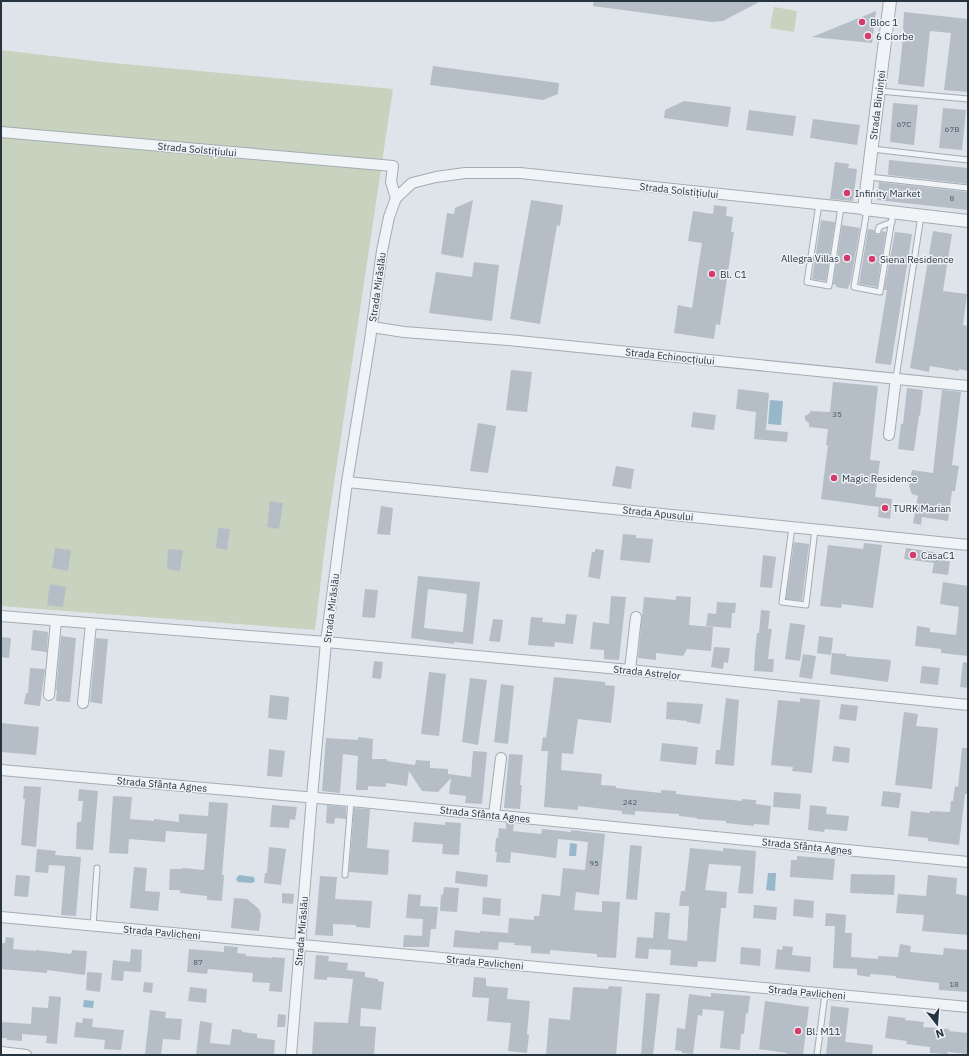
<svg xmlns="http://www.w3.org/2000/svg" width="969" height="1056" viewBox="0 0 969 1056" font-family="'IBM Plex Sans',sans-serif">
<rect width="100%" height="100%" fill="#dee4e9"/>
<g fill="#c7d3bf">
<polygon points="774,7 797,11 794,32 770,28"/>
<polygon points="1,50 103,62 393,89 326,537 315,630 1,606"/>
</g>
<g fill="#97b8cb">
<polygon points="770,400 783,401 781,425 768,424"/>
<polygon points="570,843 577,844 576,856 569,856"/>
<polygon points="768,873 776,873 775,891 766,890"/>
<polygon points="239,875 254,877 255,881 252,883 238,882 236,879"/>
<polygon points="84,1000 94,1001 93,1008 83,1007"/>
</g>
<g fill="#b5bec6" fill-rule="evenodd">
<polygon points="594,1 761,1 723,21 712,22 593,6"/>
<polygon points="876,11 872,43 812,37"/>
<polygon points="904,12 968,19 968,92 944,90 951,33 930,31 924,87 898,84 904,29 903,29"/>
<polygon points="433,66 559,83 558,94 543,100 430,85"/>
<polygon points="684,101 731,107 728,127 664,118 665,110"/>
<polygon points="893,103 918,105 914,145 890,142"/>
<polygon points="943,108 966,110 962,150 939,148"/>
<polygon points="749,110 796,116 793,136 746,130"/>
<polygon points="813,119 860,125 857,145 810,138"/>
<polygon points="889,160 968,168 968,184 888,175"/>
<polygon points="835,162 849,164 848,168 857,169 853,201 830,199"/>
<polygon points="879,182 968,192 968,210 877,200"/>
<polygon points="473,200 463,258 441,254 447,213 454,214 455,208"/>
<polygon points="531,200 563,205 560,226 557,225 540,324 510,319"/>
<polygon points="714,205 727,207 726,216 733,217 731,232 734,232 720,325 716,324 714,339 674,333 678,305 692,308 702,243 688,241 693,211 713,214"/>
<polygon points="821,220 835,222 826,281 812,279"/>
<polygon points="842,225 860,228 850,285 849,284 848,289 836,287 836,285 833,284"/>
<polygon points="868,229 874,230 875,234 877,235 881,234 882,231 886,232 877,287 859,284"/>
<polygon points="933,231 952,234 943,291 967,294 963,325 968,326 968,371 959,369 959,371 930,366 929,372 910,368"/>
<polygon points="895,232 912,234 891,365 875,363 887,290 884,290"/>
<polygon points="474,262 499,265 492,321 429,313 436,272 472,277"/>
<polygon points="511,370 532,372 527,412 506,410"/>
<polygon points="833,382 878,386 870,460 880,461 875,497 892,499 890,519 878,517 879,507 821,499 828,445 826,445 828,429 809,427 809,423 805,420 805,416 810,413 810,411 830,412"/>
<polygon points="907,388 923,390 920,416 919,415 914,451 898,449 901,424 903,424"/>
<polygon points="738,389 769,393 766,430 788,432 787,442 754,439 756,412 736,409"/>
<polygon points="942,390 961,392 952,465 959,466 955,491 952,491 948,521 922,517 921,525 913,523 918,496 912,494 911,492 909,486 912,470 933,473"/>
<polygon points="693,412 716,415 714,430 691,427"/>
<polygon points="478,423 496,426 488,473 470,471"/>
<polygon points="616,466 634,469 631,489 612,486"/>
<polygon points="270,501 283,503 279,529 267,527"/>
<polygon points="381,506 393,508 390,535 377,534"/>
<polygon points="218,528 230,529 227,550 216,548"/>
<polygon points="623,534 636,535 636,538 653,539 650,563 620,560"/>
<polygon points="794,542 809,544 802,601 786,599"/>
<polygon points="864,543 882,545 873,608 842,604 841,608 820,606 828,545 863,549"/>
<polygon points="55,548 71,550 68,571 52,568"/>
<polygon points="906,548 946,554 945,561 950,561 948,575 932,573 934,563 904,559"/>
<polygon points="168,549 183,550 180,571 167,569"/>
<polygon points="595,549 604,550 600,579 588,577 592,552 595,552"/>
<polygon points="763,555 776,557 772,588 760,587"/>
<path d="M 418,576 L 480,582 L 473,644 L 454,642 L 454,644 L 411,638 ZM 428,589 L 467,594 L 463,632 L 424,628 Z"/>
<polygon points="943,582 968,586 968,656 941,653 941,649 915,646 917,626 930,628 930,632 956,635 959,607 940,604"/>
<polygon points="50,584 66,587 63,607 47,605"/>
<polygon points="365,589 378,590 375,618 362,617"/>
<polygon points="611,596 626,597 619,660 604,659 604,650 590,649 593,622 609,624"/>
<polygon points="676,596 691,597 689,625 713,627 711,651 687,649 683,656 656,653 656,660 638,658 644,597 676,600"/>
<polygon points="717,602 736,603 735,613 732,613 731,628 706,626 708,613 716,614"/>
<polygon points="761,610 770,611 768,629 772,629 771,635 768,659 774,659 773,672 754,671 755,651 757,633 759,633"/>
<polygon points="566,614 577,615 573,644 555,642 554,647 528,645 531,617 543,618 542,622 565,624"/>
<polygon points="493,619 503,620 500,642 489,641"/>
<polygon points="790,623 805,625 800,661 785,659"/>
<polygon points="33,630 48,632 47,652 31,650"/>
<polygon points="61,636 76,638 70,702 56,701 57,690 56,690"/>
<polygon points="819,636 833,638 831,655 817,653"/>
<polygon points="1,637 11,638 9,658 1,657"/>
<polygon points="96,638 108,639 102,704 90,702"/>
<polygon points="714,647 730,648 728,663 724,662 723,669 711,667"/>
<polygon points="832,653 846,654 846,656 891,660 888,682 830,674"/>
<polygon points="803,654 816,656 812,679 799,677"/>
<polygon points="374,661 383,662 381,679 372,678"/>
<polygon points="963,662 968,663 968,688 960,687"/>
<polygon points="922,666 940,668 938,685 920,683"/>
<polygon points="30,668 45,669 40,706 24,704 26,693 28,693"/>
<polygon points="429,672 446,674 439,736 421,734"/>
<polygon points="554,677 605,682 605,685 615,686 611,723 578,719 573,754 562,753 561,770 602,774 601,785 616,786 616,788 661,793 661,790 676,791 676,794 742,801 742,799 756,800 756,804 771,806 769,825 754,824 754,826 726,823 726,821 697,819 697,818 679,816 679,814 635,811 635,815 622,814 622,811 578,806 578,810 544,807 548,751 541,751 543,737 546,738"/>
<polygon points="470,678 487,680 478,745 462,742"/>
<polygon points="501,684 514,686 508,744 494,742"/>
<polygon points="270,695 289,697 287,720 268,718"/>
<polygon points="726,698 739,700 734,766 715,764 716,750 720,750"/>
<polygon points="800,698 820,700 812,773 792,771 793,767 771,765 778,700 800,702"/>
<polygon points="667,702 703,704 700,724 687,722 687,721 666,719"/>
<polygon points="841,704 858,706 856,721 839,719"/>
<polygon points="904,712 918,714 916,726 938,728 932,789 895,785"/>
<polygon points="1,723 39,727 36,755 1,752"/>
<polygon points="358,737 373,739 372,759 387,759 387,761 415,765 416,760 430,761 430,768 448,769 448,774 471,777 473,751 487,752 482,804 465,803 466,796 449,794 451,778 438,792 422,791 409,771 407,786 386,783 386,787 368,786 368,790 356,790 358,756 343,754 340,793 322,791 326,738 358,740"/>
<polygon points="662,743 698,747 696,765 660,761"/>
<polygon points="834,746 850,748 849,763 832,761"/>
<polygon points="962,748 968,748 968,794 965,794 959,845 928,841 928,838 908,836 911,811 930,813 930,811 950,812 951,801 953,801 955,786 958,787"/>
<polygon points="269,749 285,751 282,777 267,776"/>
<polygon points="509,754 523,755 520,785 522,785 520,809 504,808"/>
<polygon points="24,786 41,787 36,847 21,845 25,799 23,799"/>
<polygon points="79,789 98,791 93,850 76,849 77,822 81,822 83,801 78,801"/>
<polygon points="883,791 901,793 899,808 881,806"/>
<polygon points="774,792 801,794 800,809 773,807"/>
<polygon points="113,796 132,797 130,819 154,821 154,819 179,822 179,814 208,816 209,802 228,803 222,875 224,875 222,901 207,900 207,896 180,893 180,890 169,890 170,869 182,869 183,868 204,870 207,834 166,831 165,842 129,839 128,854 109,853"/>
<polygon points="272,805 297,807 295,820 290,819 289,828 270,827"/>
<polygon points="327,805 346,807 346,819 335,818 334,824 326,823"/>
<polygon points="810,805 827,807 826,814 849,816 847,831 825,829 824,832 808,830"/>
<polygon points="354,808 370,809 367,848 389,850 388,875 349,872"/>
<polygon points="414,822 445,825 445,822 461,823 459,855 442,854 443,844 412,842"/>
<polygon points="506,823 514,824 513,831 541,834 542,829 571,832 571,830 605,834 599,895 576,892 574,910 602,912 602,901 620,902 616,958 597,957 597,954 550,950 550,954 531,953 531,946 514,945 515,943 499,942 498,950 453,947 455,930 480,933 480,931 508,933 509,918 534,920 534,916 539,916 542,894 560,896 563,868 585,870 588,842 558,839 556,858 511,852 510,863 496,862 497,852 495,852 496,838 498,838 499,828 506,829"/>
<polygon points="630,845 642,846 637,900 626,899"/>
<polygon points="269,847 286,849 281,885 264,883 265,873 267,873"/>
<polygon points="690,848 723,851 723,848 756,851 753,894 738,893 741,866 709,864 705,890 727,892 726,908 721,908 716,962 698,961 697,967 670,965 671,950 649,949 648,959 635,958 637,937 653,938 655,912 670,913 668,939 687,941 689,906 679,906 681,891 685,891"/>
<polygon points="37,849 56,851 55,855 81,857 76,916 61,915 65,866 49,865 48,873 35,872"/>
<polygon points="797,856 835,859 833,880 790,877 791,860 797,860"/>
<polygon points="134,867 147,868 145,891 160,892 158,911 130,908"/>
<polygon points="456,871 488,875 487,887 455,883"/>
<polygon points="851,874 895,875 894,895 850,893"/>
<polygon points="16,875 30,876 28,897 14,896"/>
<polygon points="928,875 957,878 956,894 968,896 968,935 922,931 924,915 896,913 898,894 926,896"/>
<polygon points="320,876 337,877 335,899 372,901 370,928 356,927 356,925 333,924 333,936 315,935"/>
<polygon points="444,887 459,888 457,912 440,911 441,894 443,895"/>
<polygon points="282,893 294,894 293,904 282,903"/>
<polygon points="408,894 421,895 420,906 438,907 436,929 431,929 429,947 403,947 404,935 422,936 423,919 406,918"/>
<polygon points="483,897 501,899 500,916 482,914"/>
<polygon points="234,898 247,899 259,909 261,915 259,931 231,928"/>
<polygon points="794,899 814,901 813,918 793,916"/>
<polygon points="754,905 777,907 776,920 753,918"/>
<polygon points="826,913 846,915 845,933 852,933 851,957 878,959 878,956 898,957 900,944 911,946 910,952 943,955 944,948 968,950 968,992 939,990 939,983 896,978 896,976 870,974 870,977 857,975 857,969 833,968 835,926 825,926"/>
<polygon points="6,937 14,938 13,949 36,951 36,950 71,954 72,950 87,951 85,975 47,970 47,973 1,969 2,943 5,943"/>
<polygon points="224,946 238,947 237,953 246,954 246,956 272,958 272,957 285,958 282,992 269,991 270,983 252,982 253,973 208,969 207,974 187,972 189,949 224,952"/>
<polygon points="783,946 793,947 792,955 811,957 810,972 775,969 777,949 782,950"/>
<polygon points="741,947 761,949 760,966 740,964"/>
<polygon points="131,949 142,950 141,972 124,971 123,981 111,980 113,960 130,962"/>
<polygon points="316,955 329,956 328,961 348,963 347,970 365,972 365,977 378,979 378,981 384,982 381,1010 361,1008 360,1026 376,1027 374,1055 312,1055 314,1022 348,1023 353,979 327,977 327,980 314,979"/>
<polygon points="87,972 102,973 100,992 86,990"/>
<polygon points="474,977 486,978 486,986 508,988 507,999 530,1001 527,1034 529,1035 527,1053 508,1051 511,1023 487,1021 489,998 472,997"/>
<polygon points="144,982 153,983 152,993 143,992"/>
<polygon points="609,986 622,987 616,1055 546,1055 549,1018 570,1020 573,987 608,989"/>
<polygon points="190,987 207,989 206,1003 188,1001"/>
<polygon points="646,993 660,994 653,1055 641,1055"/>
<polygon points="711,993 750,996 748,1014 746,1013 744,1034 741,1034 740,1050 720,1048 724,1011 703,1009 702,1016 698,1015 693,1054 682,1053 682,1051 675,1050 677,1028 685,1029 689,994 711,997"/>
<polygon points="49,996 61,997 57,1044 46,1043 47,1036 22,1034 22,1041 7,1040 7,1038 1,1038 1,1022 31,1024 32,1007 48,1008"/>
<polygon points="765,1001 809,1007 803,1055 787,1055 787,1053 759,1049"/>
<polygon points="831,1006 849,1008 845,1042 873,1045 872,1055 826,1055"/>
<polygon points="150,1010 166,1012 165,1018 182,1019 180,1040 163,1039 161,1055 145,1054"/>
<polygon points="278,1014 286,1015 285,1027 277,1027"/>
<polygon points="888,1016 905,1018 905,1020 924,1022 923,1027 949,1029 949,1031 968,1033 968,1054 948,1052 947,1054 930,1053 930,1047 906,1044 907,1041 885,1038"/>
<polygon points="83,1018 93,1019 92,1027 124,1030 121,1050 104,1049 105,1040 74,1037 76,1022 82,1023"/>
<polygon points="200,1021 212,1023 210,1043 230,1045 232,1029 242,1030 242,1032 257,1034 257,1038 275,1040 274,1055 196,1055"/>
</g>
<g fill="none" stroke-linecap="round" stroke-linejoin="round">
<defs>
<g id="service">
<polyline points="879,91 968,99"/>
<polyline points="872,149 968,160"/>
<polyline points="869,177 968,188"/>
<polyline points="819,204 807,282 829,286 841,207"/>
<polyline points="867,210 854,287 880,292 893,213"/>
<polyline points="878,231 879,227 892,222"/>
<polyline points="896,378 921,216"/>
<polyline points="792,527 782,602 806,605 815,529"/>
<polyline points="345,875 351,801"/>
<polyline points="93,926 97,868"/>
<polyline points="817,1055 825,994"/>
</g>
<g id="minor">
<polyline points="1,132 393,166 391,182 396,198 389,217 382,251 370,340 347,482 326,642 312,797 291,1055"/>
<polyline points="396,198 412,183 436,177 465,173 520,173 864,209"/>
<polyline points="372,327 404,332 508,340 968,386"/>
<polyline points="889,435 896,378"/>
<polyline points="347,482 968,545"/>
<polyline points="1,616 326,642 630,670 968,705"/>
<polyline points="630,670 636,617"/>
<polyline points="49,695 56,621"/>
<polyline points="83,703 91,624"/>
<polyline points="1,770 351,801 968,862"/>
<polyline points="494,815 501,758"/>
<polyline points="1,917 968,1007"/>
<polyline points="1,1052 26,1055"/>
</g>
<polyline id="tertiary" points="890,1 864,209 968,221"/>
</defs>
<use href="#service" stroke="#a3acb3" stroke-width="7"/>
<use href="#minor" stroke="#a3acb3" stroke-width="12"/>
<use href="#tertiary" stroke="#a3acb3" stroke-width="14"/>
<use href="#service" stroke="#f1f4f7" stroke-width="5"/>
<use href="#minor" stroke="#f1f4f7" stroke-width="10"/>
<use href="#tertiary" stroke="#f1f4f7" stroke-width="12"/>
</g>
<g fill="#d53b6a" stroke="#eef2f6" stroke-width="1.5">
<circle cx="862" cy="22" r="4"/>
<circle cx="868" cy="36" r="4"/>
<circle cx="847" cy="193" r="4"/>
<circle cx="847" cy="258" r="4"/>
<circle cx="872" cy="259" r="4"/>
<circle cx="712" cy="274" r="4"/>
<circle cx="834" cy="478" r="4"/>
<circle cx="885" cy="508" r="4"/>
<circle cx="913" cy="555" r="4"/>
<circle cx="798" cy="1031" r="4"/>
</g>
<g text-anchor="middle" stroke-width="3" stroke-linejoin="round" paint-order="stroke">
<g font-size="8" fill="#4a5662">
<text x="904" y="127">67C</text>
<text x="952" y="132">67B</text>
<text x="952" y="201">8</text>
<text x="837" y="417">35</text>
<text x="630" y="805">242</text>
<text x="594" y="866">95</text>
<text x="198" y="965">87</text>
<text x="954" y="987">18</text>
</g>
<g font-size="10" fill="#263440" stroke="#eef2f6" text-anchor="start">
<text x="870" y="26">Bloc 1</text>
<text x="876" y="40">6 Ciorbe</text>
<text x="855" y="197">Infinity Market</text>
<text x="839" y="262" text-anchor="end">Allegra Villas</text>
<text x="880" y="263">Siena Residence</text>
<text x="720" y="278">Bl. C1</text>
<text x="842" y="482">Magic Residence</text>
<text x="893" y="512">TURK Marian</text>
<text x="921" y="559">CasaC1</text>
<text x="806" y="1035">Bl. M11</text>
</g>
<g font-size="10" fill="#263440" stroke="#eef2f6">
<text transform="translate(877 105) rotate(-83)" y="4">Strada Biruinței</text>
<text transform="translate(197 149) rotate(5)" y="4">Strada Solstițiului</text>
<text transform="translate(679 190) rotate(6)" y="4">Strada Solstițiului</text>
<text transform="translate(377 287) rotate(-82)" y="4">Strada Mirăslău</text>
<text transform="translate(670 356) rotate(6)" y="4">Strada Echinocțiului</text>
<text transform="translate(658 513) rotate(6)" y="4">Strada Apusului</text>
<text transform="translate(331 608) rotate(-83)" y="4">Strada Mirăslău</text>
<text transform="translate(647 672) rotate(6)" y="4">Strada Astrelor</text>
<text transform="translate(162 784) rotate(5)" y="4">Strada Sfânta Agnes</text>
<text transform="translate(485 814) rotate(6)" y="4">Strada Sfânta Agnes</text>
<text transform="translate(807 846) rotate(6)" y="4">Strada Sfânta Agnes</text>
<text transform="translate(301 931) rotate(-85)" y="4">Strada Mirăslău</text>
<text transform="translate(162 932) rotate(5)" y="4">Strada Pavlicheni</text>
<text transform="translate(485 962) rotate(5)" y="4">Strada Pavlicheni</text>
<text transform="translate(807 992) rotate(5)" y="4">Strada Pavlicheni</text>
</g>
</g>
<rect width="969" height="1056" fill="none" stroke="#263440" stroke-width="4"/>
<g transform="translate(937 1024) rotate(163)" stroke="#eef2f6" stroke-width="3" paint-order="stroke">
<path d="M0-3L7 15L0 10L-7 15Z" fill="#263440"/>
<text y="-6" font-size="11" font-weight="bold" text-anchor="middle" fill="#263440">N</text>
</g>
</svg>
